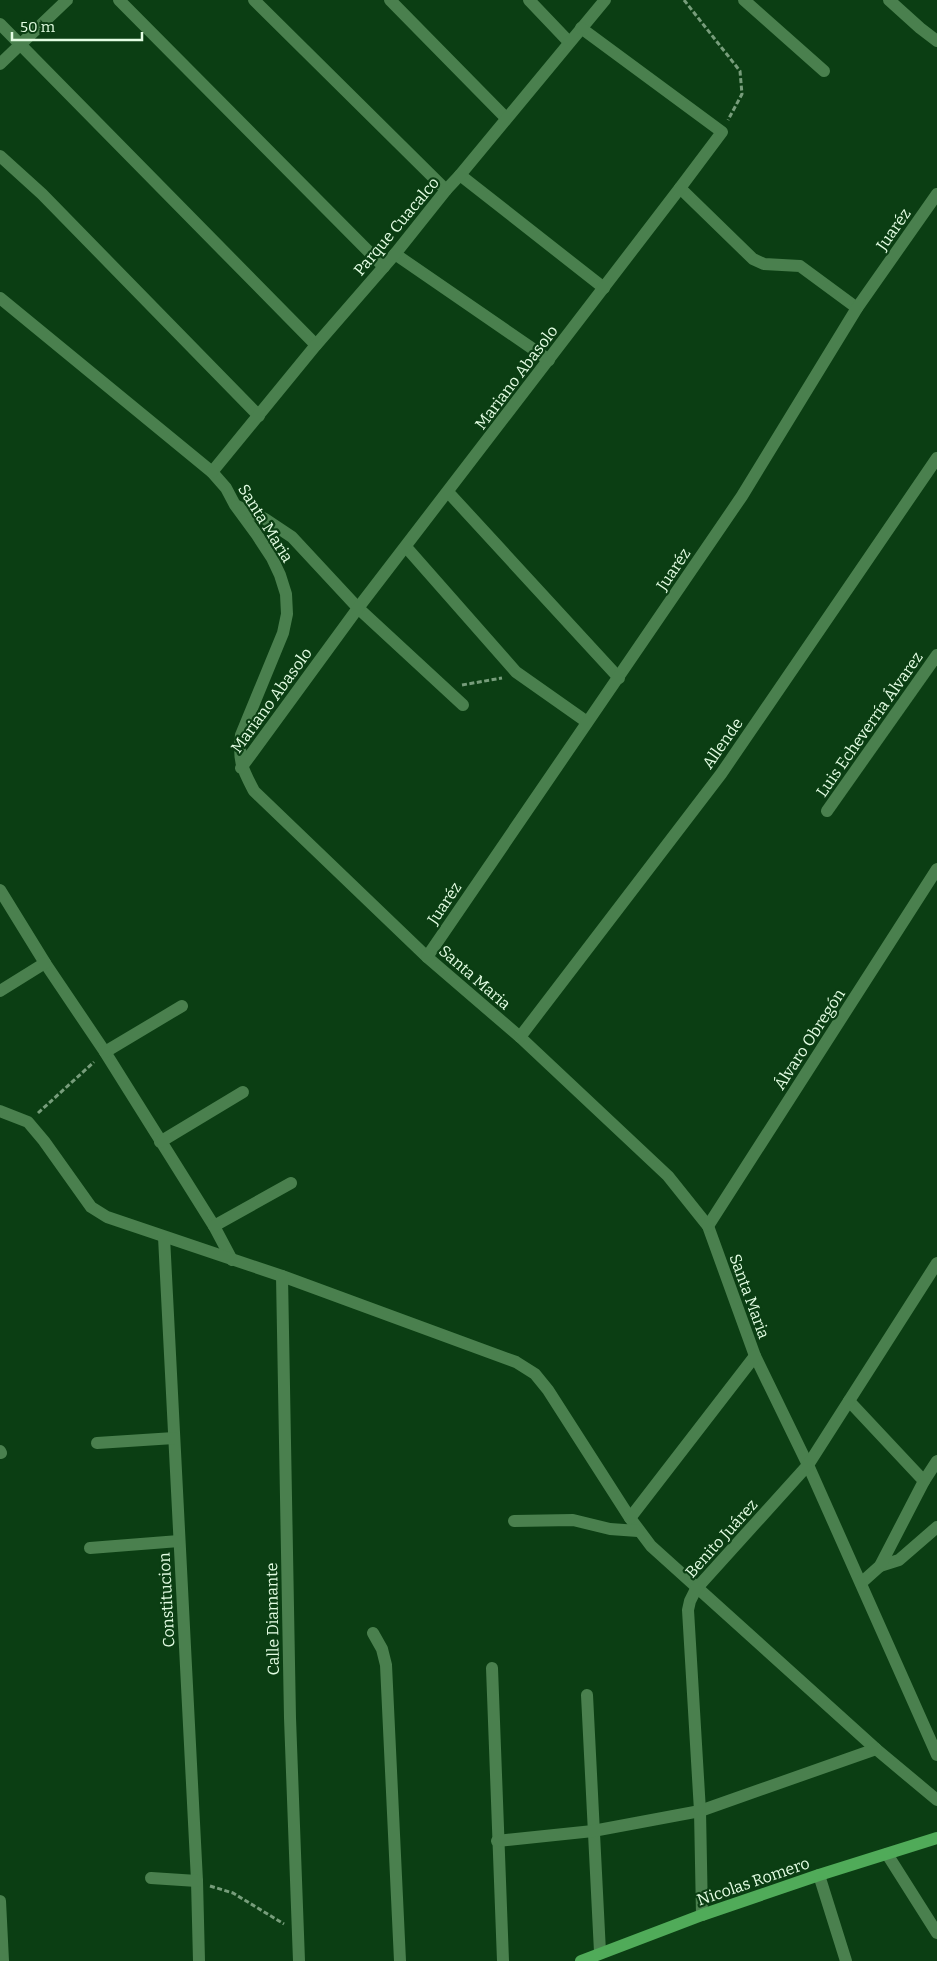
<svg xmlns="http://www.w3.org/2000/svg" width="937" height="1961" viewBox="0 0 937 1961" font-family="Bitter,serif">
<rect width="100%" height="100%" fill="#0b3e13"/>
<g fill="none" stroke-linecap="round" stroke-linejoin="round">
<g stroke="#779d7b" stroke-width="3" stroke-dasharray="5 2.5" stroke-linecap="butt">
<polyline points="684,0 740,71 742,94 728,120"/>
<polyline points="462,685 502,678"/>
<polyline points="38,1113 94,1062"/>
<polyline points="210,1886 233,1893 284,1924"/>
</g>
<g stroke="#4a804e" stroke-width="12">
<polyline points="119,0 384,267"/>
<polyline points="254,0 446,190"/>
<polyline points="390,0 506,118"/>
<polyline points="529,0 569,42"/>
<polyline points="744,0 824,71"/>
<polyline points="889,0 920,28 937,41"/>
<polyline points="0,24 316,345"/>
<polyline points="0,64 67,0"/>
<polyline points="0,156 42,194 259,416"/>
<polyline points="460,175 604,288"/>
<polyline points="680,188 753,259 764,264 800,266 857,308"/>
<polyline points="395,254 549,360"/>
<path d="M 0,298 L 212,472 L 226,488 L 235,505 L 257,535 L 272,558 L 280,575 L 286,594 L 287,614 L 283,633 L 241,735 C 238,761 242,768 254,791 L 427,957 L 520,1037 L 668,1176 L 708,1226 L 755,1356 L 808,1465 L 937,1755"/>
<polyline points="212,472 316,345 395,254 446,190 460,175 605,0"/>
<polyline points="448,492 619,678"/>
<polyline points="237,506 265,519 292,537 358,608 463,705"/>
<polyline points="406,547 516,672 587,722"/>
<polyline points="241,768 358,608 680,188 722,132 581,28"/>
<polyline points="827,811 937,655"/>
<polyline points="0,890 45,963 105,1052 214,1226 232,1260"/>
<polyline points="427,957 742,496 857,308 937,194"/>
<polyline points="0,991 45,963"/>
<polyline points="520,1037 721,774 937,458"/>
<polyline points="105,1052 182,1006"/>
<polyline points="0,1111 28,1122 44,1141 91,1207 107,1217 282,1276 516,1362 535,1374 548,1390 630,1518 651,1546 876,1749 937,1800"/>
<polyline points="160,1142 243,1092"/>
<polyline points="214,1226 291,1183"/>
<polyline points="708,1226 937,869"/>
<polyline points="164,1237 197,1881 199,1961"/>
<polyline points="282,1276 290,1718 299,1961"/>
<polyline points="849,1401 924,1481"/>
<polyline points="97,1443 174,1438"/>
<polyline points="0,1451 1,1453"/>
<polyline points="630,1518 755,1356"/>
<polyline points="514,1521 573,1520 610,1529 638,1531"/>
<polyline points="90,1548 179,1541"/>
<polyline points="880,1566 899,1560 937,1527"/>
<polyline points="861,1583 880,1566 924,1481 937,1461"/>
<polyline points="373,1633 382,1649 386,1665 400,1961"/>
<polyline points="492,1668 503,1961"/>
<polyline points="587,1695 600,1952"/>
<polyline points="497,1841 593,1831 700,1811 876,1749"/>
<polyline points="887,1854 937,1933"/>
<polyline points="819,1875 846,1961"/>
<polyline points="151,1878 197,1881"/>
<polyline points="0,1901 3,1961"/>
<polyline points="702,1915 700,1811 688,1610 690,1601 696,1589 808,1465 937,1263"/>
</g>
<polyline stroke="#50ab59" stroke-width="12" points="581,1961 702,1915 819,1875 937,1838"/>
</g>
<g text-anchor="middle" stroke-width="4.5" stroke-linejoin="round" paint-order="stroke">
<g font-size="16" fill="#e3fde3" stroke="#0b3e13">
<text transform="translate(396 226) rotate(-50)" y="6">Parque Cuacalco</text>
<text transform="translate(893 229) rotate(-55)" y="6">Juaréz</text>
<text transform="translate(516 377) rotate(-53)" y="6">Mariano Abasolo</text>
<text transform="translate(266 523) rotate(58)" y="6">Santa Maria</text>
<text transform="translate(673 569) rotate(-56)" y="6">Juaréz</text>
<text transform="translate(271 700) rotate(-54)" y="6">Mariano Abasolo</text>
<text transform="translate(869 724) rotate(-55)" y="6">Luis Echeverría Álvarez</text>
<text transform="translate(722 743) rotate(-55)" y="6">Allende</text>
<text transform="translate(444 903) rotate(-56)" y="6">Juaréz</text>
<text transform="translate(475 977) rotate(41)" y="6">Santa Maria</text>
<text transform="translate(809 1039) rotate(-57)" y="6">Álvaro Obregón</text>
<text transform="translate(750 1296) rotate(70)" y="6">Santa Maria</text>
<text transform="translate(721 1538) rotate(-48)" y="6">Benito Juárez</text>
<text transform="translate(166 1600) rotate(-93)" y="6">Constitucion</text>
<text transform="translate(272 1619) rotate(-91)" y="6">Calle Diamante</text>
<text transform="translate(753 1881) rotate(-19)" y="6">Nicolas Romero</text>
</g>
</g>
<path d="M12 32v8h130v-8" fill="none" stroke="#e3fde3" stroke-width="2.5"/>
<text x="20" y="32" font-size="15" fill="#e3fde3" stroke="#0b3e13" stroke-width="4" paint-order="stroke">50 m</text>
</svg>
